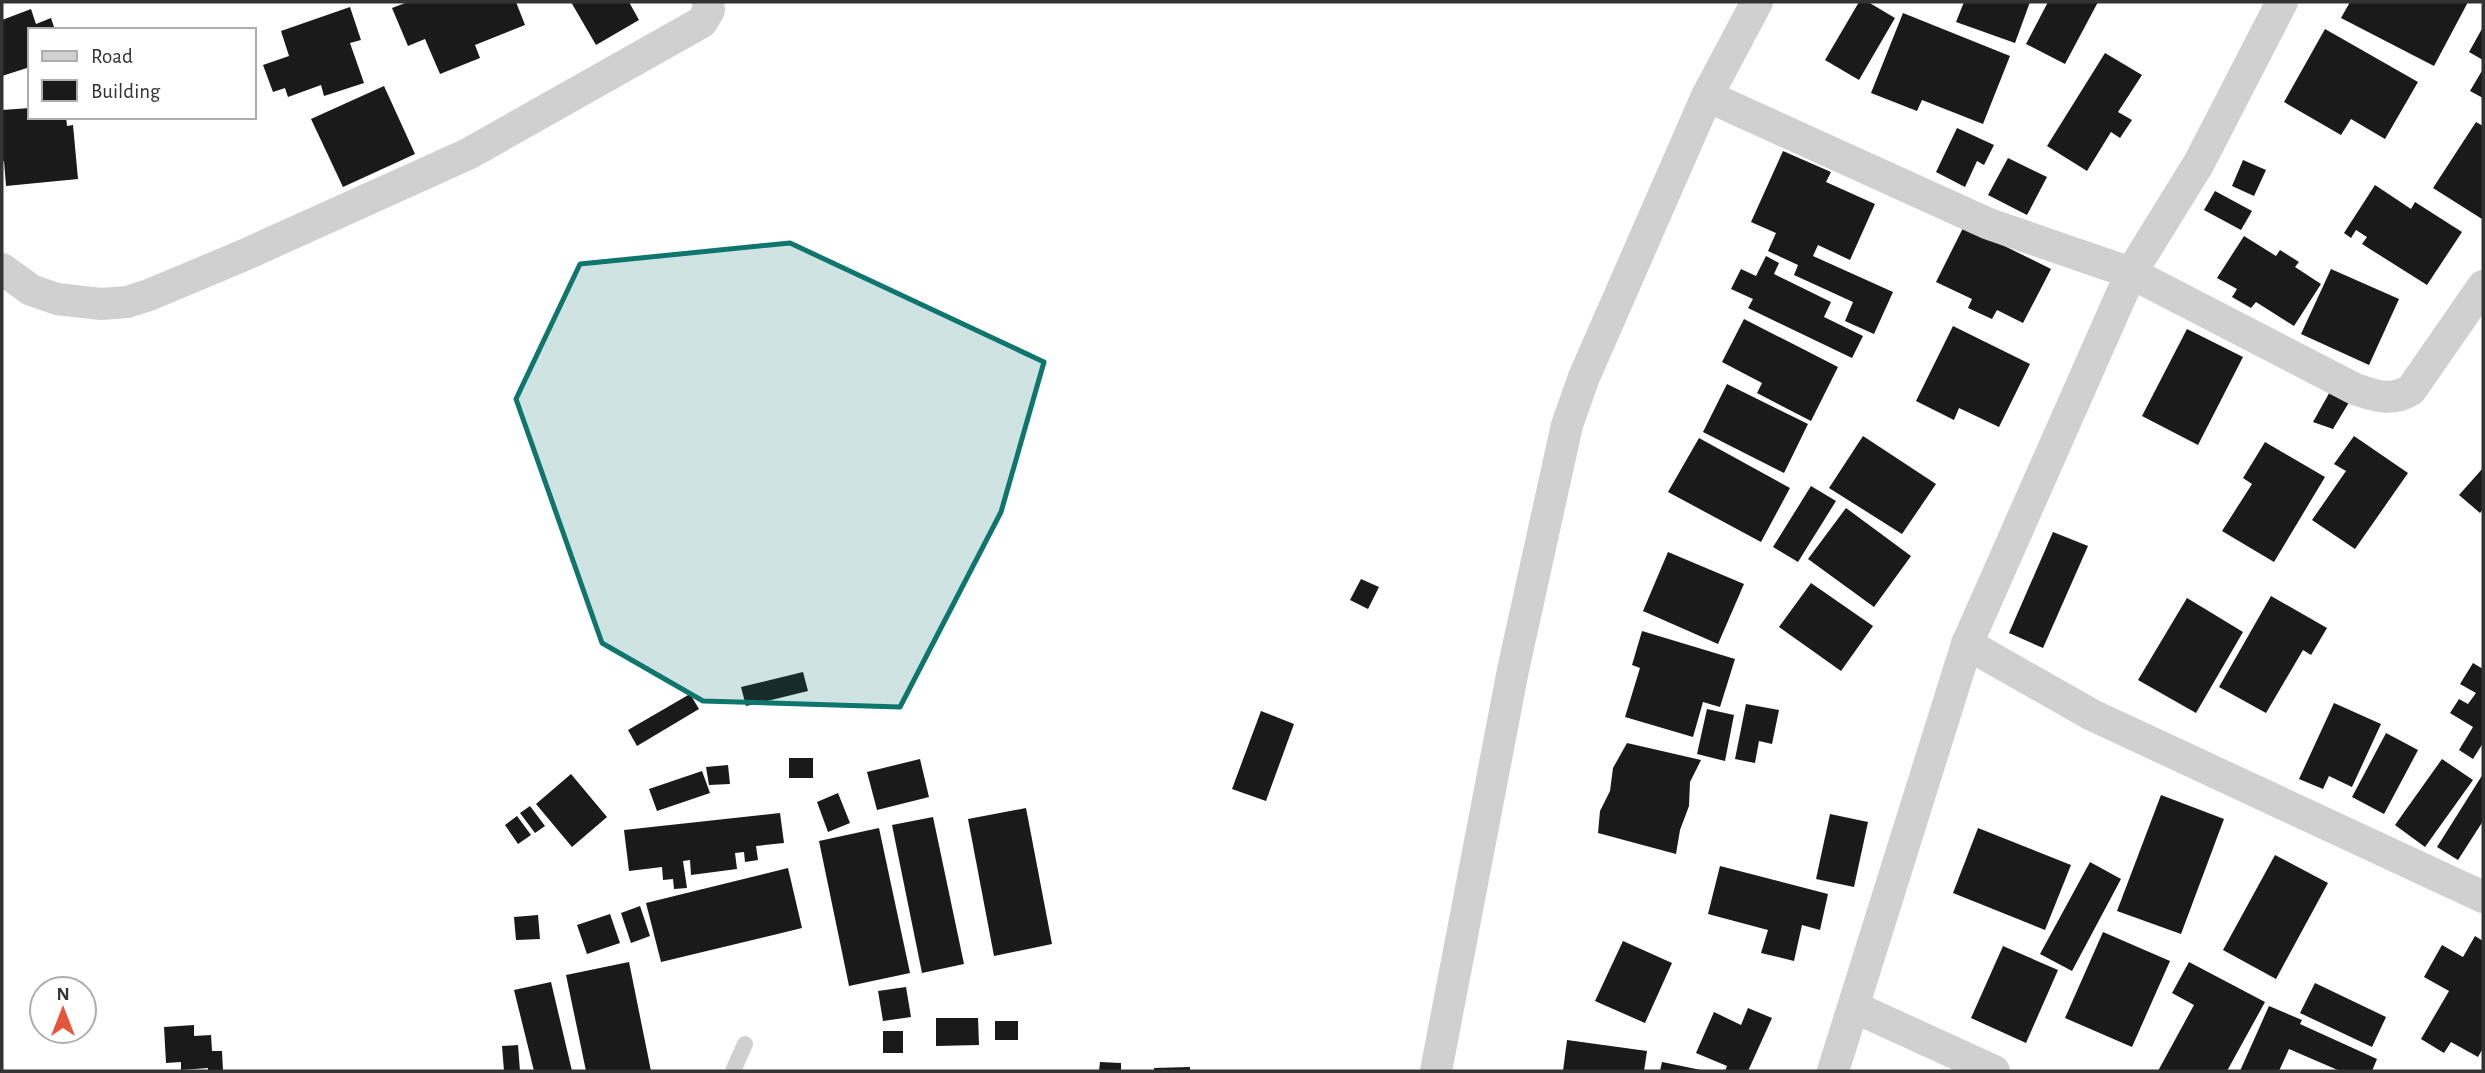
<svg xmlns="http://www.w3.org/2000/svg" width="2485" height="1073" viewBox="0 0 2485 1073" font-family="'Alegreya Sans',sans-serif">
<rect width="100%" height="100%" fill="#fff"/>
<g fill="#1a1a1a">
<polygon points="408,2 516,2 525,25 475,45 480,58 440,74 425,39 408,46 392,8"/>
<polygon points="571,2 629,2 639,20 596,45"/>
<polygon points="1859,2 1868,2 1895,18 1859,80 1825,60"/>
<polygon points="1964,2 2030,2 2015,43 1956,22"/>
<polygon points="2048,2 2098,2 2065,64 2026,44"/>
<polygon points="2350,2 2468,2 2434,66 2341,18"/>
<polygon points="350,7 361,40 350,43 364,83 324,96 321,85 288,97 285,88 273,92 263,65 289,56 281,31"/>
<polygon points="31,9 36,24 51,18 55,30 30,30 30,67 2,76 2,20"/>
<polygon points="1903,13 2010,56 1983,124 1922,100 1917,111 1871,93"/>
<polygon points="2483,27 2483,60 2469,52"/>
<polygon points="2325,29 2418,82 2385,139 2351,119 2341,135 2284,102"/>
<polygon points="2105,53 2142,75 2118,112 2132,120 2120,138 2111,132 2087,171 2047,146"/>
<polygon points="2483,69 2483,98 2470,91"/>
<polygon points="384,86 415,154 343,187 311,119"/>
<polygon points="30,108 30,117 66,117 67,126 73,125 78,179 6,186 4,161 2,162 2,110"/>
<polygon points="2476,122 2483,126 2482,219 2433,188"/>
<polygon points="1957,128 1994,145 1984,165 1977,161 1965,187 1936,172"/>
<polygon points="1783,151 1831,172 1826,182 1875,204 1850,260 1818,245 1813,256 1893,292 1874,334 1845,321 1853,302 1794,275 1798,265 1768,251 1776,233 1751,222"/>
<polygon points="2008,158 2047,177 2027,215 1988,195"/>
<polygon points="2243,160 2266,170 2254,196 2232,186"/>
<polygon points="2375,185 2411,209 2415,202 2462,232 2427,285 2362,244 2367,237 2356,230 2351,238 2344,233"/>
<polygon points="2215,191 2252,211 2241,230 2204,210"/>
<polygon points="1964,226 2051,269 2023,323 1997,310 1992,319 1968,308 1972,299 1936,282"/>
<polygon points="2244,236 2276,256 2280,250 2299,262 2295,267 2321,284 2294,326 2256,302 2251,308 2232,297 2237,289 2217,278"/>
<polygon points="1766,256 1779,263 1774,274 1831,302 1824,317 1863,336 1852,358 1748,308 1753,299 1731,289 1741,269 1756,276"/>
<polygon points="2331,269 2399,299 2369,365 2301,334"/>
<polygon points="1744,319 1838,367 1811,421 1757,393 1762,383 1722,362"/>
<polygon points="1953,326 2030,364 1999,427 1959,408 1954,420 1916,401"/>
<polygon points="2187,329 2243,357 2198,445 2142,416"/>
<polygon points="1727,384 1808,424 1784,473 1703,432"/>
<polygon points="2332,388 2351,399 2333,429 2313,422"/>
<polygon points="1863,436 1936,484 1902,534 1829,488"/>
<polygon points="2354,436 2408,473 2355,549 2312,520 2346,471 2334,464"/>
<polygon points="1699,438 1790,488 1761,542 1668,492"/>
<polygon points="2265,442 2325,477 2274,562 2222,531 2252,484 2243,478"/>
<polygon points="2483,468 2483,509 2480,513 2459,495"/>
<polygon points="1811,486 1836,501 1798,562 1773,547"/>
<polygon points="1846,508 1911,556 1874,607 1808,559"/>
<polygon points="2053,532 2088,546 2043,648 2009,633"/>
<polygon points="1668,552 1744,584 1718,644 1643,611"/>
<polygon points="1361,579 1379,587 1368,609 1350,600"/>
<polygon points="1811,583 1873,626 1841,671 1779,627"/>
<polygon points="2271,596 2327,628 2311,655 2303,650 2266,713 2219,687"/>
<polygon points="2187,598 2243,632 2196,713 2138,680"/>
<polygon points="1642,631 1735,659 1720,707 1703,702 1693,737 1625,717 1640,668 1632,665"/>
<polygon points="2473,663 2483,669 2483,743 2473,759 2459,750 2473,727 2450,713 2459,699 2468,704 2476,693 2460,684"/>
<polygon points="803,672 808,691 746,706 741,687"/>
<polygon points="690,694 699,709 637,746 628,730"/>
<polygon points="2334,703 2381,724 2352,787 2329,776 2323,789 2299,779"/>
<polygon points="1746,704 1779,710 1772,744 1759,741 1755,763 1735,759"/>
<polygon points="1707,709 1734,715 1725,761 1697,754"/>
<polygon points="1261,711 1294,724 1266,801 1232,789"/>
<polygon points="2386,733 2418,750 2384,814 2352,797"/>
<polygon points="1627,743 1701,760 1690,782 1689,806 1680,830 1676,854 1598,833 1600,811 1610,791 1613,768"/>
<rect x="789" y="758" width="24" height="20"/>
<polygon points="920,759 929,797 877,810 867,772"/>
<polygon points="2442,759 2473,780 2425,847 2395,825"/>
<polygon points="728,765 730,784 709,785 706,767"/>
<polygon points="702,771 710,793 657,811 649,789"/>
<polygon points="571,774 607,817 572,847 536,804"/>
<polygon points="2483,774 2483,821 2458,860 2437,847"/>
<polygon points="838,793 850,823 828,832 817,802"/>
<polygon points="2161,795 2224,819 2181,934 2117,911"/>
<polygon points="530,806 545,826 535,833 520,813"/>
<polygon points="1026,808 1052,944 994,956 968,819"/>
<polygon points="780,813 784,843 756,846 758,860 745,862 744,852 735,853 737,869 691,875 690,860 683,861 687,888 674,889 673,879 663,880 662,867 629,871 624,830"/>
<polygon points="1830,814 1868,822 1854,887 1816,879"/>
<polygon points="517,816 531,835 518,844 505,825"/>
<polygon points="933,817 964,964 922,973 892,825"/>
<polygon points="879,828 910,973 849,986 819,841"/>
<polygon points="1978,828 2071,865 2045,930 1953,893"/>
<polygon points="2275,855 2328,883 2276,979 2223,950"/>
<polygon points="2090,862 2121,879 2072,971 2040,954"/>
<polygon points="1720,866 1828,894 1820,930 1802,925 1794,961 1761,953 1768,930 1708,914"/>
<polygon points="788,868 802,928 661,962 646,903"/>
<polygon points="640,906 650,936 631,943 621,913"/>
<polygon points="610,914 620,943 587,954 577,925"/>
<polygon points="538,915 540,939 516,940 514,917"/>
<polygon points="2103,932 2170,961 2132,1047 2065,1018"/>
<polygon points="2475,936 2483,941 2483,1048 2478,1057 2451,1042 2444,1053 2421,1039 2449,991 2424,977 2442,945 2463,957"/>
<polygon points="1623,941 1672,963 1645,1023 1595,1001"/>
<polygon points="2003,946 2058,970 2026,1043 1971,1018"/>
<polygon points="629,962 651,1071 586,1071 566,975"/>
<polygon points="2189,962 2265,1002 2227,1071 2158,1071 2194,1005 2172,993"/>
<polygon points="551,982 572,1071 534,1071 514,990"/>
<polygon points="2315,983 2386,1017 2372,1047 2300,1013"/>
<polygon points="906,987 911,1017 883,1021 878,991"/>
<polygon points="2269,1006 2302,1020 2300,1024 2377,1059 2372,1071 2340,1071 2289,1049 2279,1071 2240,1071"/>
<polygon points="1748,1008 1772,1018 1748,1071 1725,1071 1727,1066 1696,1053 1714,1012 1741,1025"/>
<polygon points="936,1018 978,1018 979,1045 936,1046"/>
<rect x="995" y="1021" width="23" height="19"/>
<polygon points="194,1025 194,1036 211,1035 212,1051 222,1051 223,1071 208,1071 208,1068 181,1070 181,1062 166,1063 164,1027"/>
<rect x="883" y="1031" width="20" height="22"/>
<polygon points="1567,1040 1647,1051 1644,1071 1563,1071"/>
<polygon points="518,1045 520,1071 504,1071 502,1046"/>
<polygon points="1100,1062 1121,1063 1121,1071 1099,1071"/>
<polygon points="1662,1062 1701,1070 1701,1071 1660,1071"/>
<polygon points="1190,1067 1190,1071 1154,1071 1154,1068"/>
</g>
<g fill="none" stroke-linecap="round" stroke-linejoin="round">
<polyline stroke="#d0d0d0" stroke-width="16" points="733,1071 745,1044"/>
<g stroke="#d0d0d0" stroke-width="32">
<path d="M 1707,96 L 1989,224 L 2131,273 L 2355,389 C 2375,396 2391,402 2411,390 L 2483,286"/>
<polyline points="2,269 31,290 57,299 101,304 127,302 149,295 242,256 468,154 702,22 709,10 708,2"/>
<polyline points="1967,644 2092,715 2483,897"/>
<polyline points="1854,1007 1994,1071"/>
<polyline points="1436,1071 1513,670 1567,425 1584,377 1707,96 1757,2"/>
<polyline points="1833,1071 1967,644 2131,273 2199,163 2282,2"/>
</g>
</g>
<path fill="#0f766e" fill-opacity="0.2" stroke="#0f766e" stroke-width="5" stroke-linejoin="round" d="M 790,243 L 1044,362 L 1001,512 L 900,707 L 703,701 L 602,643 L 516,399 L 580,264 Z"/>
<rect width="2485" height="1073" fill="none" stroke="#333333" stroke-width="7"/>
<rect x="28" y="28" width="228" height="91" fill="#ffffff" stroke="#adadad" stroke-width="2"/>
<rect x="42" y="51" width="35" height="10" fill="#d0d0d0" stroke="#adadad" stroke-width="2"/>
<text x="91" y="63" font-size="21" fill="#333333">Road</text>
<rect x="42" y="80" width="35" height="21" fill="#1a1a1a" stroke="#adadad" stroke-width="2"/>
<text x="91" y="98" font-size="21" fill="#333333">Building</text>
<g transform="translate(63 1010)"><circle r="33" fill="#ffffff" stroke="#adadad" stroke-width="2"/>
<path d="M0-5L12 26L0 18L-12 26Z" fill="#e65439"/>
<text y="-10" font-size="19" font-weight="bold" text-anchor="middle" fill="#333333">N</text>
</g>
</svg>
